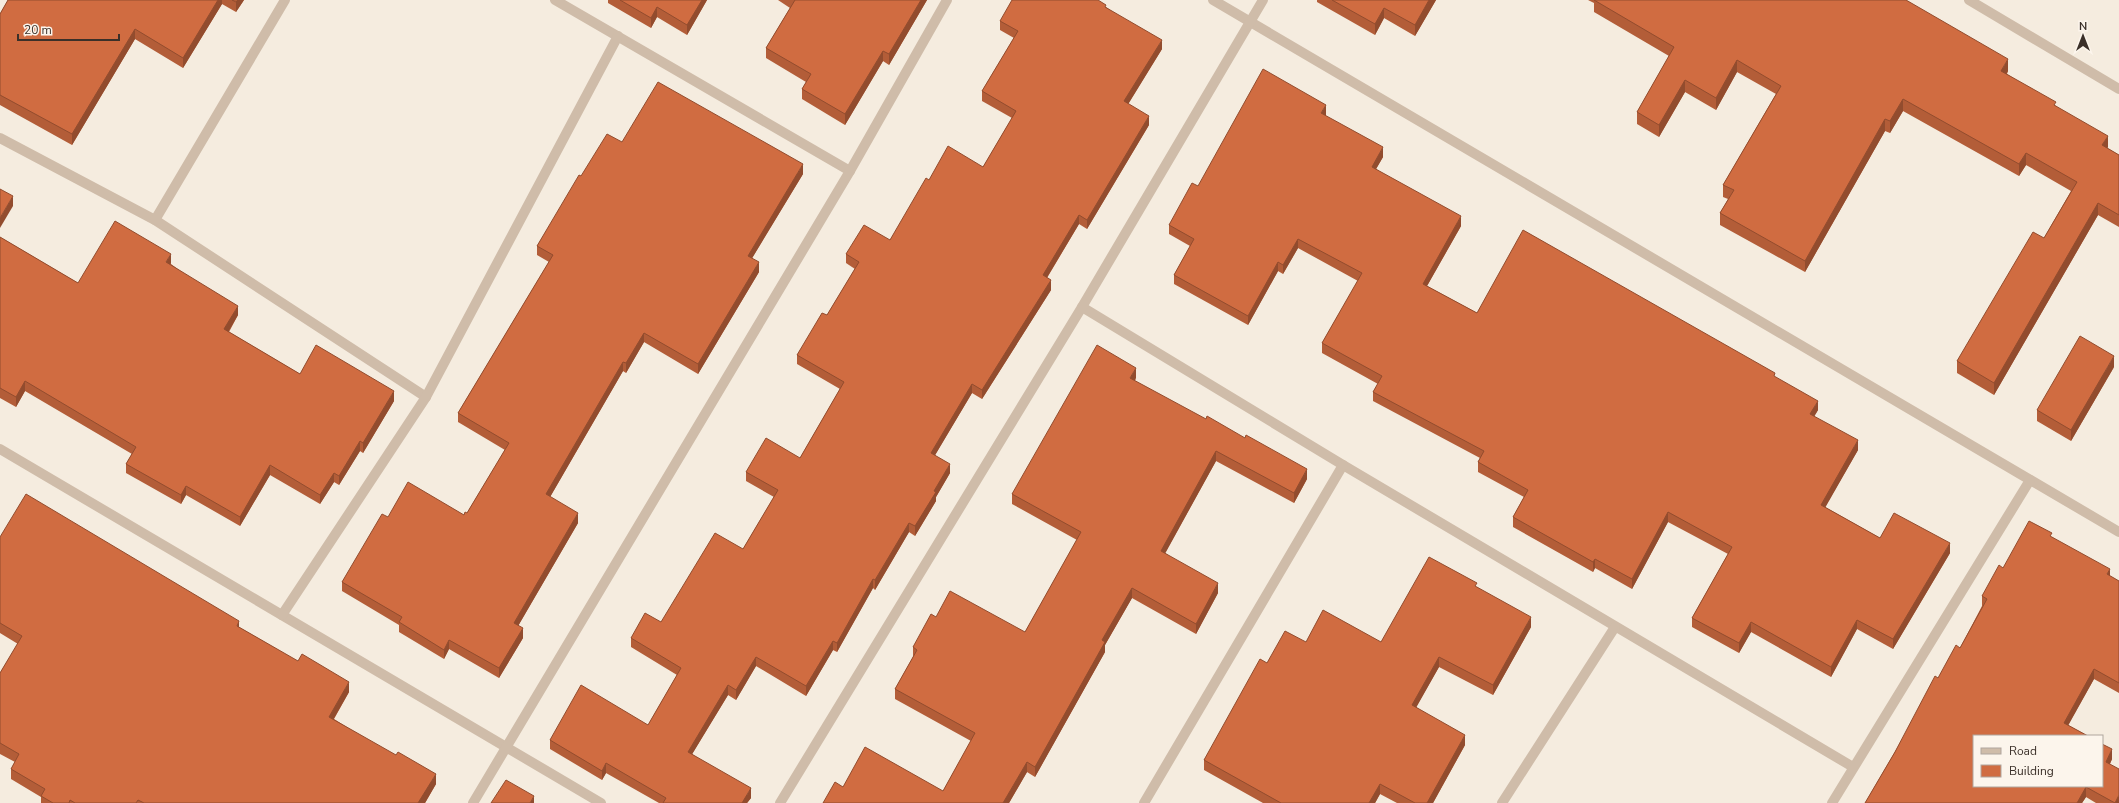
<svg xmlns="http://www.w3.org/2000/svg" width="2119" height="803" viewBox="0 0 2119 803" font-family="'Nunito Sans',sans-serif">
<rect width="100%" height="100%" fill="#f5ecdf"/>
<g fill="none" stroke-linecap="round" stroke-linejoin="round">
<g stroke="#cfbca9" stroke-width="10">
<polyline points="555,0 850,171"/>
<polyline points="1213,0 2119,532"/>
<polyline points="1969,0 2119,89"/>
<polyline points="0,138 155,220 426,397"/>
<polyline points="155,220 285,0"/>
<polyline points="1082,307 1343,465 1853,767"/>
<polyline points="0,449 601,803"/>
<polyline points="282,615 426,397 618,36"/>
<polyline points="473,803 850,171 947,0"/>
<polyline points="780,803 1082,307 1263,0"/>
<polyline points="1144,803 1343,465"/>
<polyline points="1502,803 1615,627"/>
<polyline points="1832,803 2030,480"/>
</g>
</g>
<g fill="#b35d38">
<polygon points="8,0 244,0 236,12 222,4 183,68 135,39 72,145 0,105 0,14"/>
<polygon points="608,0 707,0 687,35 657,17 651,28 608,3"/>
<polygon points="778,0 927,0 889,65 883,61 845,125 802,99 802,89 806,82 766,58 766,48 790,8"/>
<polygon points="1317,0 1436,0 1415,36 1384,18 1375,35 1317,2"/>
<polygon points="1588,0 1906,0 2008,71 2007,74 2056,106 2108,147 2107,148 2119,155 2119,227 2098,215 1994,395 1957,373 1957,361 2044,238 2071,191 2026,165 2019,176 1903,111 1890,133 1885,131 1805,272 1720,225 1720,213 1728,199 1723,197 1723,185 1776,94 1737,72 1716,110 1685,92 1659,137 1637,124 1637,112 1669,56 1594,12 1594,3"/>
<polygon points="1106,7 1162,49 1128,104 1149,125 1087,229 1079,224 1047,278 1051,290 982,399 972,393 935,455 950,473 936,497 936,501 915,536 909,532 875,590 873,588 837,652 833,650 806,696 756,666 736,700 728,695 692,754 751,798 747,803 659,803 606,773 602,780 550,749 550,740 648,725 677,675 631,647 631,638 661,622 743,549 774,497 746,481 746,472 800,458 840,389 797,364 797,355 827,315 855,269 846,263 846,254 890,240 929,180 983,167 1012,118 982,101 982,91 1014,38 1000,30 1000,21"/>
<polygon points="1325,115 1383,157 1376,169 1461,226 1427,286 1477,313 1775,377 1818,410 1814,416 1858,450 1825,507 1880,538 1950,553 1893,649 1857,629 1831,677 1751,632 1739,653 1692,627 1692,618 1728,554 1668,522 1632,589 1595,568 1593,572 1513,527 1513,517 1524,497 1478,472 1478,462 1480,458 1373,401 1373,392 1378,384 1322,353 1322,343 1358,281 1298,248 1283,274 1278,271 1248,325 1174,284 1174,275 1190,246 1169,234 1169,225 1198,186 1326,115"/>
<polygon points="622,142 803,174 752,258 759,272 698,374 644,342 626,373 623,371 550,497 578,523 518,626 523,638 499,678 449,649 444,659 399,632 399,625 342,591 342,582 388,517 464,515 467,513 505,450 458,422 458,413 549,262 537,255 537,246 581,176"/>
<polygon points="0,237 78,283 171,263 171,264 238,315 229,332 300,374 394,401 363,453 360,451 339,485 334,482 320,504 270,475 240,526 186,495 181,504 126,473 126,464 132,454 25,391 16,407 0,398"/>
<polygon points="2114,367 2071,441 2037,421 2037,410"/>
<polygon points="1136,378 1135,381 1307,479 1294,503 1216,461 1165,553 1218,593 1196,634 1132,598 1105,645 1105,652 1035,777 1027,772 1009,803 823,803 843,787 943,791 971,741 895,699 895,689 913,657 913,647 936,617 1025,632 1077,540 1012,504 1012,494"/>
<polygon points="0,537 239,627 349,692 334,719 436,784 425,803 41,803 41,797 11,779 11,769 15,762 0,754 0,673 18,644 0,633"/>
<polygon points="2052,537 2110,576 2119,581 2119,693 2094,679 2068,725 2102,744 2112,759 2110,764 2119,803 2096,803 2086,797 2082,803 1865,803 1938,678 1960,648 1982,606 1982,596 2003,568"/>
<polygon points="1477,587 1531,627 1493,695 1439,667 1416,707 1465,745 1433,803 1397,803 1380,794 1375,803 1263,803 1204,770 1204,760 1267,663 1306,642 1381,642"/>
</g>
<g fill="#924c2e">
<polygon points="218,0 222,0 222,4 183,68 183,58"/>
<polygon points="238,0 244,0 236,12 236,2"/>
<polygon points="702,0 707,0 687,35 687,25"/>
<polygon points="921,0 927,0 889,65 889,54"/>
<polygon points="1429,0 1436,0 1415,36 1415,25"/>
<polygon points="657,7 657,17 651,28 651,18"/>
<polygon points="1384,8 1384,18 1375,35 1375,24"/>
<polygon points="135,29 135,39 72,145 72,134"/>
<polygon points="1162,40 1162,49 1124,111 1124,101"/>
<polygon points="883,51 883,61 845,125 845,114"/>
<polygon points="2008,59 2008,71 2001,82 2001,71"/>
<polygon points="1737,60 1737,72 1716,110 1716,98"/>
<polygon points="1685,80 1685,92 1659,137 1659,125"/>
<polygon points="1903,99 1903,111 1890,133 1890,121"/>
<polygon points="1326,105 1326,115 1321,122 1321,113"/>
<polygon points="1149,116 1149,125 1087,229 1087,220"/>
<polygon points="1885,119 1885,131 1805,272 1805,261"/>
<polygon points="2108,136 2108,147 2102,157 2102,145"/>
<polygon points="1383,147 1383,157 1372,176 1372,167"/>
<polygon points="2026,153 2026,165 2019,176 2019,164"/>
<polygon points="803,164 803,174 748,265 748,256"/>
<polygon points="13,196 13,206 0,228 0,218"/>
<polygon points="2098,203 2098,215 1994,395 1994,383"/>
<polygon points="1079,215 1079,224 1043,284 1043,275"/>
<polygon points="1461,216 1461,226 1423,293 1423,284"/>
<polygon points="1298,239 1298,248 1283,274 1283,265"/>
<polygon points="171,254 171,263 166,271 166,262"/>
<polygon points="759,262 759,272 698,374 698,364"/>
<polygon points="1278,262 1278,271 1248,325 1248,316"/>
<polygon points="1051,280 1051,290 982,399 982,390"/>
<polygon points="238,306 238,315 224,339 224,329"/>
<polygon points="644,333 644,342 626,373 626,363"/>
<polygon points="2114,356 2114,367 2071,441 2071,430"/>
<polygon points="623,362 623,371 546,504 546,494"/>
<polygon points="1136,368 1136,378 1130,388 1130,378"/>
<polygon points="25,381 25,391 16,407 16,397"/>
<polygon points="972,384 972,393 931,462 931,453"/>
<polygon points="394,391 394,401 363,453 363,443"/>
<polygon points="1818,401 1818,410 1810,424 1810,414"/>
<polygon points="1858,440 1858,450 1821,515 1821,505"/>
<polygon points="360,441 360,451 339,485 339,476"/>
<polygon points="1216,451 1216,461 1161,561 1161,551"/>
<polygon points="950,464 950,473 936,497 936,501 915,536 915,526 934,491"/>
<polygon points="270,465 270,475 240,526 240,517"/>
<polygon points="1307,469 1307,479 1294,503 1294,493"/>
<polygon points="334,473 334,482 320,504 320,495"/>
<polygon points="186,486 186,495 181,504 181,495"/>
<polygon points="1668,512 1668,522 1632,589 1632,579"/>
<polygon points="578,513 578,523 514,633 514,623"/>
<polygon points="909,523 909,532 875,590 875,580"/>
<polygon points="1950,543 1950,553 1893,649 1893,639"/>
<polygon points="1595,559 1595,568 1593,572 1593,562"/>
<polygon points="2110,569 2110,579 2107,574"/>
<polygon points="873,579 873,588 837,652 837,643"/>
<polygon points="1218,583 1218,593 1196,634 1196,624"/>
<polygon points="1132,588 1132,598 1105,645 1105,652 1035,777 1035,767 1102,640"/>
<polygon points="1531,617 1531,627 1493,695 1493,685"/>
<polygon points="1857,620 1857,629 1831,677 1831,667"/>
<polygon points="239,621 239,632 237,626"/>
<polygon points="1751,622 1751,632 1739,653 1739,643"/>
<polygon points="523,628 523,638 499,678 499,668"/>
<polygon points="449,640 449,649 444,659 444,650"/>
<polygon points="833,641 833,650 806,696 806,686"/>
<polygon points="756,657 756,666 736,700 736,690"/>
<polygon points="1439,657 1439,667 1412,715 1412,705"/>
<polygon points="2094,669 2094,679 2064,733 2064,723"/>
<polygon points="349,682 349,692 329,727 329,717"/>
<polygon points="728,685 728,695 688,761 688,752"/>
<polygon points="1465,735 1465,745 1433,803 1427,803"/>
<polygon points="2112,749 2112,759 2106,772 2106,762"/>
<polygon points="1027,762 1027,772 1009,803 1003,803"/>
<polygon points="606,763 606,773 602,780 602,771"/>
<polygon points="436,774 436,784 425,803 418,803"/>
<polygon points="1380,784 1380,794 1375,803 1369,803"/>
<polygon points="2086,787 2086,797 2082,803 2077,803"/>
<polygon points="751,788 751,798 747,803 742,803"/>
<polygon points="2119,795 2119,803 2115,803"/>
<polygon points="534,796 534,803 530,803"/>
</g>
<g fill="#d06c41" stroke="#924c2e">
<polygon points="8,0 218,0 183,58 135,29 72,134 0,95 0,14"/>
<polygon points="232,0 238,0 236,2"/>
<polygon points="620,0 702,0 687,25 657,7 651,18"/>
<polygon points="795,0 921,0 889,54 883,51 845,114 802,89 811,74 766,48"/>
<polygon points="1012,0 1098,0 1106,5 1105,7 1162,40 1124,101 1149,116 1087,220 1079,215 1043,275 1051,280 982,390 972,384 931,453 950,464 934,491 936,492 915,526 909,523 875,580 873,579 837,643 833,641 806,686 756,657 736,690 728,685 688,752 751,788 742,803 663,803 666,798 606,763 602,771 550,740 581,685 648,725 681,668 631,638 645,613 661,622 715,533 743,549 778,490 746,472 766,438 800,458 844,382 797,355 822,313 827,315 859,262 846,254 864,225 890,240 926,178 929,180 948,146 983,167 1016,111 982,91 1018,31 1000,21"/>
<polygon points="1332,0 1429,0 1415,25 1384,8 1375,24"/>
<polygon points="1594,0 1906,0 2008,59 2001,71 2056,102 2054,105 2108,136 2102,145 2119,155 2119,215 2098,203 1994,383 1957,361 2033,232 2044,238 2077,182 2026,153 2019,164 1903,99 1890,121 1885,119 1805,261 1720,213 1734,190 1723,185 1781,86 1737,60 1716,98 1685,80 1659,125 1637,112 1674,47"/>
<polygon points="1263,69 1326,105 1321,113 1383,147 1372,167 1461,216 1423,284 1477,313 1523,230 1775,373 1774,376 1818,401 1810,414 1858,440 1821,505 1880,538 1894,513 1950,543 1893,639 1857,620 1831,667 1751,622 1739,643 1692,618 1732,547 1668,512 1632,579 1595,559 1593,562 1513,517 1528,490 1478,462 1484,451 1373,392 1382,376 1322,343 1362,273 1298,239 1283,265 1278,262 1248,316 1174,275 1194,239 1169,225 1192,183 1198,186"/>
<polygon points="658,82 803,164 748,256 759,262 698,364 644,333 626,363 623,362 546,494 578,513 514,623 523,628 499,668 449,640 444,650 399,622 402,617 342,582 382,514 388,517 408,482 464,515 465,512 467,513 509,443 458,413 553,255 537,246 579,175 581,176 607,134 622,142"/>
<polygon points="0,189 13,196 0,218"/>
<polygon points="115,221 171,254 166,262 238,306 224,329 300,374 316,345 394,391 363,443 360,441 339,476 334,473 320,495 270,465 240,517 186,486 181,495 126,464 136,447 25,381 16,397 0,388 0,237 78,283"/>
<polygon points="2080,336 2114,356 2071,430 2037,410"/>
<polygon points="1097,345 1136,368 1130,378 1206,419 1207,416 1245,438 1246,435 1307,469 1294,493 1216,451 1161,551 1218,583 1196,624 1132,588 1102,640 1105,642 1035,767 1027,762 1003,803 823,803 835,782 843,787 865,747 943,791 975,733 895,689 917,650 913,647 931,614 936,617 950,591 1025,632 1081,532 1012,494"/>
<polygon points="26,494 239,621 237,626 298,661 302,654 349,682 329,717 396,755 398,752 436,774 418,803 144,803 138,800 136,803 75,803 70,800 69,803 53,803 41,796 45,789 11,769 19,754 0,743 0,673 22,636 0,623 0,537"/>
<polygon points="2029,521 2052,533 2050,536 2110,569 2107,574 2119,581 2119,683 2094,669 2064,723 2088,736 1974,736 1974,786 2102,786 2102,744 2112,749 2106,762 2119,769 2119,795 2115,803 2086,787 2077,803 1865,803 1895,752 1935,676 1938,678 1956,645 1960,648 1987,599 1982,596 1999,565 2003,568"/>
<polygon points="1429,557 1477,583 1475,586 1531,617 1493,685 1439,657 1412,705 1465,735 1427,803 1415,803 1380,784 1369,803 1281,803 1204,760 1260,659 1267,663 1285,631 1306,642 1323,610 1381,642"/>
<polygon points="506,780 534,796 530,803 491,803"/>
</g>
<rect x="1973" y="735" width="130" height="52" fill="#fcf5ec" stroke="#afa69e"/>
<rect x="1981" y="748" width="20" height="6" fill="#cfbca9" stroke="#afa69e"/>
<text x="2009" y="755" font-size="12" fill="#3b3029">Road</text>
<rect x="1981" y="765" width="20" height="12" fill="#d06c41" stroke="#afa69e"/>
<text x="2009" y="775" font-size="12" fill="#3b3029">Building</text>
<g transform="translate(2083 36)" stroke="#fcf5ec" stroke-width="3" paint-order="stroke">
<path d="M0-3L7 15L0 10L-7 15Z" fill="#3b3029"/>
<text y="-6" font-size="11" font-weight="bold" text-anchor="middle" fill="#3b3029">N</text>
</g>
<path d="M18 34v6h101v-6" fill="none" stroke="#3b3029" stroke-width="2"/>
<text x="24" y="34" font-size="12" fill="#3b3029" stroke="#fcf5ec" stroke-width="3" paint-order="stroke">20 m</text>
</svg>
